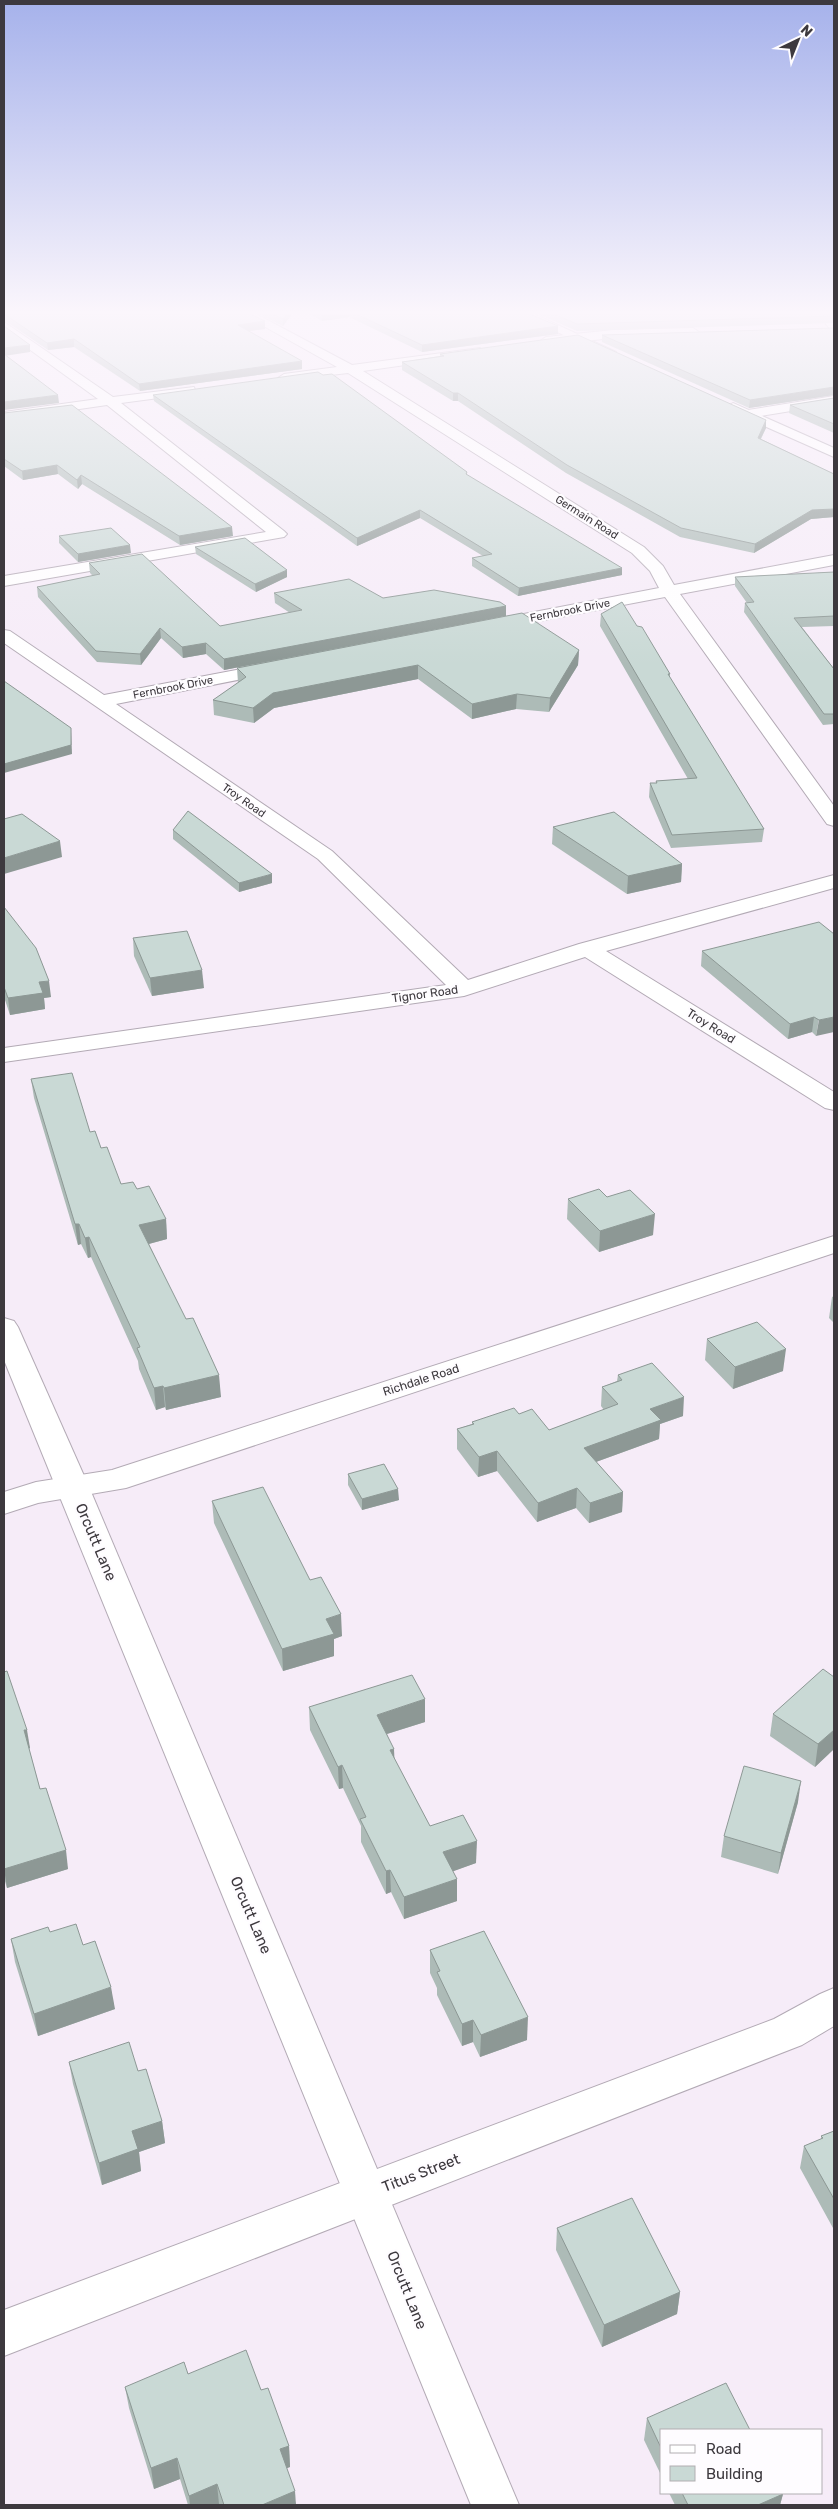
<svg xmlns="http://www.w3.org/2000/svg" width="838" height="2509" viewBox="0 0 838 2509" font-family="Rubik,sans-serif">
<rect width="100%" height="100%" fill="#f6ecf8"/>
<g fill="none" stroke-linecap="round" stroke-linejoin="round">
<defs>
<g id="minor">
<polygon points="242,314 256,314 352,365 480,348 482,351 480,354 476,355 363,371 644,547 663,566 674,585 834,555 834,565 680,594 834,806 834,826 827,824 665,597 492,630 486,629 484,625 486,621 492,620 659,588 650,571 632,553 348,373 279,381 278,378 284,374 337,367"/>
<polygon points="818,314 830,314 834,319 834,330 830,329"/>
<polygon points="4,322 113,397 194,387 195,390 189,394 121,403 284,531 287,534 284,537 4,586 4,576 266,532 107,405 4,420 4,412 98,399 4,331"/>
<polygon points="693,328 699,332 697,335 613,338 546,345 540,341 546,337 613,330"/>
<polygon points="834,396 834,404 748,418 741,414 748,410"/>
<polygon points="4,630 10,631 104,695 273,663 279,664 282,668 279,672 273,673 116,704 332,851 468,980 579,944 834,875 834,888 606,951 834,1092 834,1110 825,1108 585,957 464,996 4,1062 4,1048 446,985 318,859 4,643"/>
<polygon points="834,1236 834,1253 126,1488 38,1503 4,1514 4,1492 36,1482 112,1470"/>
<polygon points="834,1988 834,2026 802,2045 4,2356 4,2310 774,2019 820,1994"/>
</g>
<g id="tertiary">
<polygon points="519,314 534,314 616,352 614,355 606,355"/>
<polygon points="733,403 834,448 834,457 728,410 726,407"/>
<polygon points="4,1318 14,1321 18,1327 89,1487 519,2505 471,2505 4,1360"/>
</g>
</defs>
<use href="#minor" stroke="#b3aab5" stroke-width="2"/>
<use href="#tertiary" stroke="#b3aab5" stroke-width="2"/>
<use href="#minor" fill="#fff" fill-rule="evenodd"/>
<use href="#tertiary" fill="#fff" fill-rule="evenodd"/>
</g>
<g fill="#adbbb7">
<polygon points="4,314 265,321 265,329 249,331 302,369 140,391 74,347 48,350 4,320"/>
<polygon points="259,314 292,314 283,326"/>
<polygon points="310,314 530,314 558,334 422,352 349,317 322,321"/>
<polygon points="538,314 834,314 834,323 577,331"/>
<polygon points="834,328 834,395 749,408 602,342 602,335"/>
<polygon points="440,354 766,428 761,439 834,474 834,517 811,519 754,553 680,537 566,473 458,401 453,401 402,370 402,362 440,356"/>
<polygon points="153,395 467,472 467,475 622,575 518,596 472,566 472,558 483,556 420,518 357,546 154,401"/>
<polygon points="834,398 834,433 789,413 790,405"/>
<polygon points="4,413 233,536 180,545 82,484 78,489 58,474 23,480 4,466"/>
<polygon points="59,536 131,553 78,562 59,543"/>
<polygon points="195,547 287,577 256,592 196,554"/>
<polygon points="89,563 220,626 290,613 275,603 274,593 383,598 506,606 506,616 579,650 578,665 549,712 516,709 472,719 418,679 274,708 254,723 214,715 213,700 238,683 237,668 283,659 224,670 206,654 183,658 161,638 141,665 97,662 38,597 37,587 93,576 90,573"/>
<polygon points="834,572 834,626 802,627 834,669 834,724 823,725 744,612 745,603 747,603 735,586 735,577"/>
<polygon points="601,614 670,674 670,678 764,829 762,842 671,848 649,797 650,783 656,783 656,781 688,779 600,626"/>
<polygon points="553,827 682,864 681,882 627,894 552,844"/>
<polygon points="173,830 272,883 239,892 173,839"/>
<polygon points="4,907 51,997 44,998 45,1009 10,1015 4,997"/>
<polygon points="834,934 816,1036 812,1032 788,1039 701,966 702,951"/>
<polygon points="133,938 204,988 152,996 134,956"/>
<polygon points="31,1079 90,1132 101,1148 121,1184 137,1189 166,1219 167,1239 149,1244 221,1397 166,1410 165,1407 156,1410 139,1369 138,1361 91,1257 88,1258 81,1244 78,1245 34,1098"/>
<polygon points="607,1197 653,1235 599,1252 567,1219 568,1199"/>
<polygon points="834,1296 834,1323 829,1318 832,1297"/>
<polygon points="707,1339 783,1371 733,1389 705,1360"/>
<polygon points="618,1375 683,1416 660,1424 659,1439 596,1462 623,1492 622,1512 589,1523 576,1508 537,1522 497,1471 478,1477 457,1449 457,1429 472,1424 472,1422 519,1414 549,1430 604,1410 601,1406 602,1387 617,1381"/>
<polygon points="348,1474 399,1500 362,1510 348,1485"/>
<polygon points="212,1501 310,1580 342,1636 334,1639 334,1656 283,1671 214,1523"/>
<polygon points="4,1672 30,1748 29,1749 40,1789 68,1869 7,1888 4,1878"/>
<polygon points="834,1677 834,1749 815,1767 770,1736 773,1714"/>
<polygon points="309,1707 425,1722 387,1734 394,1759 430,1826 476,1863 453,1871 457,1901 404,1919 391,1892 386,1894 361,1842 361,1826 343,1788 339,1789 310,1730"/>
<polygon points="798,1802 778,1874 721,1857 724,1836"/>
<polygon points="50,1932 115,2009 38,2036 15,1962 11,1939"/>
<polygon points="430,1950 527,2040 480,2057 473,2042 462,2046 437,1995 437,1988 430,1973"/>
<polygon points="69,2062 138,2071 162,2121 165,2143 139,2152 141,2171 102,2185 73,2084"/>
<polygon points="834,2131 834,2227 833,2228 800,2168 804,2146 821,2139 821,2136"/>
<polygon points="557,2228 680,2292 677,2314 602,2347 556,2250"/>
<polygon points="188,2374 261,2390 289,2446 290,2467 286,2468 296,2505 220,2505 219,2504 218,2505 188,2505 180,2479 154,2489 129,2408 125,2387"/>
<polygon points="647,2418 662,2430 662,2477 644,2440"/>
<polygon points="669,2493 782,2493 783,2494 780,2505 675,2505"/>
</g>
<g fill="#8d9895">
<polygon points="287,314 292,314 283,326 283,319"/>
<polygon points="322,314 349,314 349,317 322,321"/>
<polygon points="265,321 265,329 239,332 238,325"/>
<polygon points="558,326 558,334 422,352 422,345"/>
<polygon points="74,339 74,347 48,350 47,343"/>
<polygon points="30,345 30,352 4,356 4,348"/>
<polygon points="302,361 302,369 140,391 139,384"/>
<polygon points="834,387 834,395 749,408 750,400"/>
<rect x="453" y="393" width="5" height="8"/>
<polygon points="58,395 59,403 4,410 4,402"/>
<polygon points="766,420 766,428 757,446 758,438"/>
<polygon points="57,465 58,474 23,480 22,471"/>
<polygon points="81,475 82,484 78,489 77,480"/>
<polygon points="834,509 834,517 811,519 754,553 755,544 812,510"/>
<polygon points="420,510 420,518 357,546 357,538"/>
<polygon points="232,527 233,536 180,545 179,536"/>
<polygon points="130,545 131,553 78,562 78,554"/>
<polygon points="622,568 622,575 518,596 519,588"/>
<polygon points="287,570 287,577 256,592 255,584"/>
<polygon points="506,606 506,616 224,670 224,659"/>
<polygon points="160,628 161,638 141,665 140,654"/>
<polygon points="206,643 206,654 183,658 182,647"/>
<polygon points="579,650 578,665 549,712 550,698"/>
<polygon points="418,665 418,679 274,708 254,723 253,708 273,693"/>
<polygon points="517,694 516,709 472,719 472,704"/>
<polygon points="71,728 72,754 4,773 4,764"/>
<polygon points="60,841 62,857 4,874 4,858"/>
<polygon points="682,864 681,882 627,894 628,876"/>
<polygon points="272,874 272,883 239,892 239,883"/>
<polygon points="202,970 204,988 152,996 150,978"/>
<polygon points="49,981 51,997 44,998 45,1009 10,1015 8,998 39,982"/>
<polygon points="814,1017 812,1032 788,1039 790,1024"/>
<polygon points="834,1017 834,1032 816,1036 819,1020"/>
<polygon points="655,1214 653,1235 599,1252 600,1231"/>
<polygon points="166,1219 167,1239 141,1246 139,1225"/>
<polygon points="75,1224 79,1224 81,1244 78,1245"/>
<polygon points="89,1237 91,1257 88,1258 85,1238"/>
<polygon points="786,1349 783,1371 733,1389 735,1367"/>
<polygon points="219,1375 221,1397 166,1410 164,1388"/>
<polygon points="163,1386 165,1407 156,1410 154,1388"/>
<polygon points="684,1397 683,1416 660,1424 659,1439 582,1467 584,1448 650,1409"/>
<polygon points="497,1451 497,1471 478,1477 479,1457"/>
<polygon points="577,1488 576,1508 537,1522 538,1503"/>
<polygon points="398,1489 399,1500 362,1510 362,1499"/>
<polygon points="623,1492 622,1512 589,1523 590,1503"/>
<polygon points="341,1614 342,1636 334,1639 334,1656 283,1671 282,1649 326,1619"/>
<polygon points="425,1699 425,1722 377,1737 377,1715"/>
<polygon points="24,1730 27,1730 30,1748 27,1749"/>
<polygon points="834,1730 834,1749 815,1767 818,1744"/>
<polygon points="394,1749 395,1771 390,1750"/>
<polygon points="342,1765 343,1788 339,1789 338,1767"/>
<polygon points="801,1781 798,1802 778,1874 781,1853"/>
<polygon points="477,1841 476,1863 443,1875 443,1852"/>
<polygon points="66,1850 68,1869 7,1888 4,1869"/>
<polygon points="390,1870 391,1892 386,1894 386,1871"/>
<polygon points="457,1879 457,1901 404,1919 404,1897"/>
<polygon points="111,1987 115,2009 38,2036 34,2014"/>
<polygon points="528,2017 527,2040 480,2057 481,2035"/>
<polygon points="473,2020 473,2042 462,2046 462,2024"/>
<polygon points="162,2121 165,2143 139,2152 141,2171 102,2185 99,2163 132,2131"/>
<polygon points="680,2292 677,2314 602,2347 604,2325"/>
<polygon points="289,2446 290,2467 282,2470 280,2449"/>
<polygon points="177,2458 180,2479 154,2489 151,2468"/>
<polygon points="217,2484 219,2504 218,2505 190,2505 189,2496"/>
<polygon points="295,2491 296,2505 262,2505"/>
<polygon points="783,2494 780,2505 758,2505"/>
</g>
<g fill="#c9d9d5" stroke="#8d9895">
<polygon points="4,314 250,314 265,321 238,325 302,361 139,384 74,339 47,343"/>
<polygon points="273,314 287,314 283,319"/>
<polygon points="356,314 530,314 558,326 422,345"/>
<polygon points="554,314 834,314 834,316 577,324"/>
<polygon points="4,326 30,345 4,348"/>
<polygon points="834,328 834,387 750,400 602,335"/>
<polygon points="578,335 766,420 758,438 834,474 834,509 812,510 755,544 681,528 567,465 458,393 453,393 402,362 444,356 440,354"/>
<polygon points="4,354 58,395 4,402"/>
<polygon points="318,372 323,375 332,374 467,472 466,474 622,568 519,588 472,558 492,554 420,510 357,538 153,395"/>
<polygon points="834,398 834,424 790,405"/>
<polygon points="72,405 232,527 179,536 81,475 77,480 57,465 22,471 4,459 4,413"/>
<polygon points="111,528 130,545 78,554 59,536"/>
<polygon points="245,538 287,570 255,584 195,547"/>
<polygon points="142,554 220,626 302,610 274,593 349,579 383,598 434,590 500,602 506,606 224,659 206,643 182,647 160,628 140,654 96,651 37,587 100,574 89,563"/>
<polygon points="834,572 834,616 794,618 834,669 834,714 824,714 745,603 754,602 735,577"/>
<polygon points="622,602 637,626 642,627 670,674 668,674 764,829 672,835 650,783 657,783 656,781 697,778 601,614"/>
<polygon points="522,613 579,650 550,698 517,694 472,704 418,665 273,693 253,708 213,700 246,677 237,668"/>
<polygon points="4,681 71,728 71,745 4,764"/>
<polygon points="188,811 272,874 239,883 173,830"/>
<polygon points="614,812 682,864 628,876 553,827"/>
<polygon points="22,814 60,841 4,858 4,819"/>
<polygon points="4,907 36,948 49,981 39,982 43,993 8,998 4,987"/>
<polygon points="819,922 834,934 834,1017 819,1020 814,1017 790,1024 702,951"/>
<polygon points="187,931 202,970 150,978 133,938"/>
<polygon points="72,1073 90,1132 95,1131 101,1148 107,1147 121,1184 133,1182 137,1189 149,1186 166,1219 139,1225 186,1319 193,1318 219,1375 164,1388 163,1386 154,1388 137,1348 140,1347 89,1237 85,1238 79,1224 75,1224 31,1079"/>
<polygon points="599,1189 607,1197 630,1190 655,1214 600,1231 568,1199"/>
<polygon points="757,1322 786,1349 735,1367 707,1339"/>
<polygon points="652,1363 684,1397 650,1409 661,1420 584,1448 623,1492 590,1503 577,1488 538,1503 497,1451 479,1457 457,1429 474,1424 472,1422 514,1408 519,1414 532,1409 549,1430 618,1404 602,1387 622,1380 618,1375"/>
<polygon points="384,1464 398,1489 362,1499 348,1474"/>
<polygon points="263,1487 310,1580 321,1577 341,1614 326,1619 334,1634 282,1649 212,1501"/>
<polygon points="823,1669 834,1677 834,1730 818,1744 773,1714"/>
<polygon points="7,1671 27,1730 24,1730 40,1789 46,1788 66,1850 4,1869 4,1672"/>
<polygon points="412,1675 425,1699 377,1715 394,1749 390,1750 430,1826 463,1815 477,1841 443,1852 457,1879 404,1897 390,1870 386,1871 360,1819 366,1817 342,1765 338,1767 309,1707"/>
<polygon points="744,1766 801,1781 781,1853 724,1836"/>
<polygon points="76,1924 83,1945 95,1941 111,1987 34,2014 11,1939 48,1927 50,1932"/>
<polygon points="484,1931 528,2017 481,2035 473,2020 462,2024 437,1972 440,1971 430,1950"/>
<polygon points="129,2042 138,2071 146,2069 162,2121 132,2131 138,2149 99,2163 69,2062"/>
<polygon points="834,2131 834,2199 804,2146 823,2138 821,2136"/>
<polygon points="632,2198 680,2292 604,2325 557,2228"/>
<polygon points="246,2350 261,2390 268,2388 289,2446 280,2449 295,2491 262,2505 224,2505 217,2484 189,2496 177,2458 151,2468 125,2387 184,2362 188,2374"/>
<polygon points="726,2383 750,2430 662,2430 662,2450 647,2418"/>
<polygon points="682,2493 782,2493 783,2494 758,2505 688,2505"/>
</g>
<linearGradient id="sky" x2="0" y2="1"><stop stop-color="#a6b2eb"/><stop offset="0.47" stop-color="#fbf6fc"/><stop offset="1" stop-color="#fbf6fc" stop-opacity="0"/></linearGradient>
<rect width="838" height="665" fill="url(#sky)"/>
<g text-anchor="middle" stroke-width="4.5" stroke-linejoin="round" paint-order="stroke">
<g font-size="11" fill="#3d393e" stroke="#fefcff">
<text transform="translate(587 517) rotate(32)" y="4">Germain Road</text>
<text transform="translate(570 610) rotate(-11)" y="4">Fernbrook Drive</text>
<text transform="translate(173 687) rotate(-11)" y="4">Fernbrook Drive</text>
<text transform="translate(244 800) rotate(35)" y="4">Troy Road</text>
</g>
<g font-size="12" fill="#3d393e" stroke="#fefcff">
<text transform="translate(425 994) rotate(-8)" y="4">Tignor Road</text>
<text transform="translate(711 1026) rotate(32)" y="4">Troy Road</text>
<text transform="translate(421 1380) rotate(-18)" y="4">Richdale Road</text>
</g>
<g font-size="15" fill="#3d393e" stroke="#fefcff">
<text transform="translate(96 1542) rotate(67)" y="5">Orcutt Lane</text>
<text transform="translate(251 1915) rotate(67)" y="5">Orcutt Lane</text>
<text transform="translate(421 2173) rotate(-21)" y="5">Titus Street</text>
<text transform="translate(407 2290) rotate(68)" y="5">Orcutt Lane</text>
</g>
</g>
<rect width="838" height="2509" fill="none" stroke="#3d393e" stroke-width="10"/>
<rect x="660" y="2429" width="162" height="65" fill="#fefcff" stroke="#b1aeb2"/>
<rect x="670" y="2445" width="25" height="8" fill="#ffffff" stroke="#b1aeb2"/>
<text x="706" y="2454" font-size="15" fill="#3d393e">Road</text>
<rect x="670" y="2466" width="25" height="15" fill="#c9d9d5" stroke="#b1aeb2"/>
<text x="706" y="2479" font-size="15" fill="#3d393e">Building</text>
<g transform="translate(798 40) rotate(43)" stroke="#fefcff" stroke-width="4" paint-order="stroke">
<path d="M0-4L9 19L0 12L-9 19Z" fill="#3d393e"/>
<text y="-8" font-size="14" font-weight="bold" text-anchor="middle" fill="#3d393e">N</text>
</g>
</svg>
